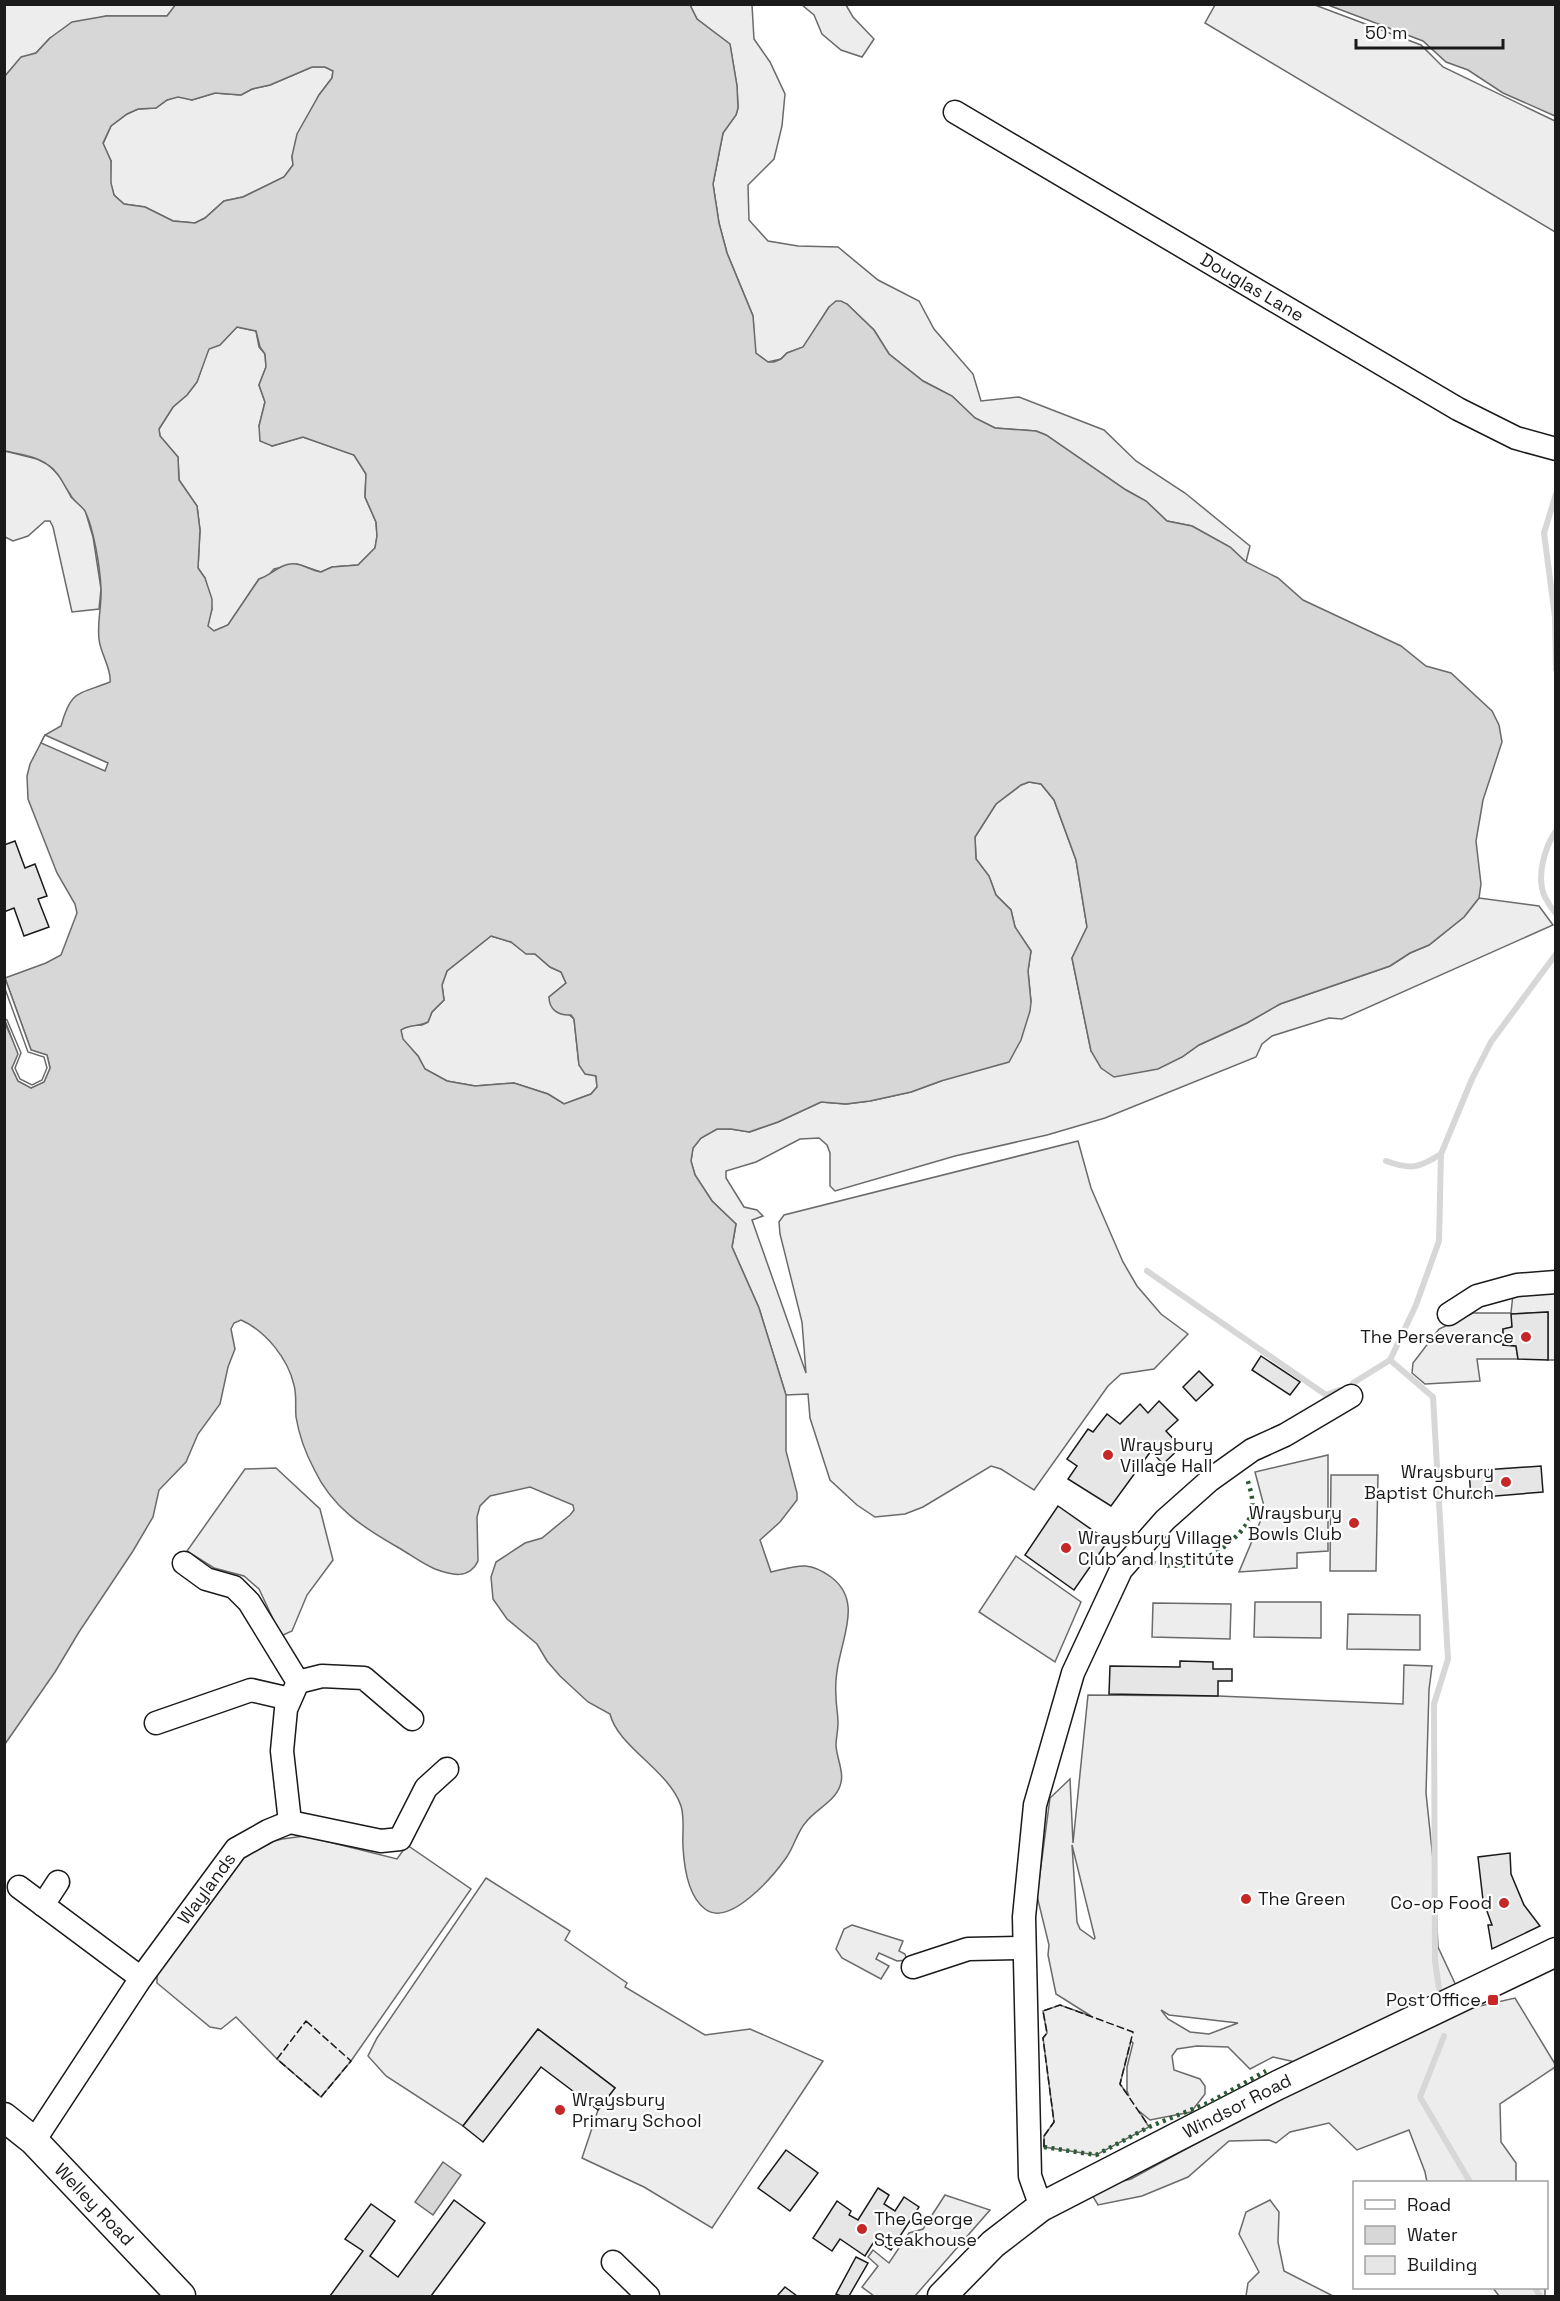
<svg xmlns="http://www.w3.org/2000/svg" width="1560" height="2301" viewBox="0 0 1560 2301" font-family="'Space Grotesk',sans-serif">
<rect width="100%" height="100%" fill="#fff"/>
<g fill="#ededed" stroke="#6a6a6a" stroke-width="1.5" fill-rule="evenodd">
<polygon points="5,5 176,5 167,16 106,16 50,38 36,53 21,58 5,76"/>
<polygon points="690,5 752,5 754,39 770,62 785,94 782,126 774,159 748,185 749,220 768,241 798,246 838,247 878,280 919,301 934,329 973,374 981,401 1019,397 1104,430 1136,461 1185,493 1250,546 1246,562 1230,547 1192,526 1167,521 1146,501 1126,490 1046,435 1036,431 995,428 975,418 952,396 923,381 889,354 874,330 847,304 829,307 804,347 787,353 781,359 768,362 755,353 753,316 727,253 719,223 713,184 723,133 736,115 738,108 737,86 730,45 697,19"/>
<polygon points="802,5 846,5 853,17 874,39 862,57 841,50 822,34 814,15"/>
<polygon points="1215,5 1315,5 1421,45 1443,67 1555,121 1555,232 1205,23"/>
<polygon points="312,67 325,67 333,71 332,78 319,95 292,156 293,165 284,177 243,197 224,201 205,218 195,223 173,221 145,207 124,204 114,195 110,182 111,161 103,144 111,126 127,114 138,109 156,108 167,100 178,96 192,100 215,93 241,95 252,89 270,85"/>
<polygon points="237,327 256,331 259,347 265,354 266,367 259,385 265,402 259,426 272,446 303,437 354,455 366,474 365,497 376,522 377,536 375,548 358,565 332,567 321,572 297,564 274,569 267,577 259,579 228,625 214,631 207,626 212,609 205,578 198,568 200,530 197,506 179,480 178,457 160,436 159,429 173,407 187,395 197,382 208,349 220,344"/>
<polygon points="5,451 37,459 49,465 62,479 71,497 85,510 93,537 101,589 99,609 72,612 53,527 50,521 45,521 28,536 13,541 5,537"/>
<polygon points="1029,782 1041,784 1054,800 1076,860 1087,927 1072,958 1091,1051 1182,1057 1199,1045 1247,1023 1280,1004 1390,966 1410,953 1429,945 1464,917 1479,898 1539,906 1553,925 1342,1019 1329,1018 1272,1036 1262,1044 1256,1057 1105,1118 1047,1135 955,1156 835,1191 830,1186 830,1153 827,1145 819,1138 800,1139 756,1162 726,1171 726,1178 744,1207 757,1210 763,1216 752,1220 806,1373 802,1322 780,1234 779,1222 784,1215 1078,1141 1091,1188 1123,1262 1137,1286 1161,1314 1188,1334 1154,1369 1121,1374 1108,1386 1034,1490 1001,1469 991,1466 923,1507 905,1514 875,1517 857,1505 830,1480 810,1418 808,1394 786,1395 759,1308 732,1247 736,1224 712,1201 695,1175 691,1161 693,1148 701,1138 717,1129 731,1129 750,1132 778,1122 821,1102 846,1104 870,1101 911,1092 941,1081 1031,1002 1028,971 1031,951 1015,927 1011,910 996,895 989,876 976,859 975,837 996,804 1021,785"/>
<polygon points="491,936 511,942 526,953 535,954 550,967 561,972 566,983 549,997 574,1019 579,1065 596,1076 597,1087 591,1094 564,1104 548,1094 514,1083 475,1086 447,1081 425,1069 418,1056 402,1039 401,1030 408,1025 422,1025 428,1022 432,1012 444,1000 442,985 447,971"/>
<polygon points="1555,1289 1555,1360 1548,1360 1548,1312 1512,1314 1512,1327 1503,1329 1503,1345 1516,1346 1518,1359 1477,1359 1480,1381 1425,1384 1412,1373 1413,1363 1439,1329 1473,1313 1511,1313 1513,1294"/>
<polygon points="1328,1455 1328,1551 1297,1553 1297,1568 1239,1572 1265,1510 1255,1472"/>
<polygon points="276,1468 320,1509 333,1560 307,1595 292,1631 281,1636 259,1589 244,1576 214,1568 187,1551 245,1469"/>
<polygon points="1331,1475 1378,1475 1376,1571 1330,1571"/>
<polygon points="1016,1556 1081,1602 1055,1662 979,1612"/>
<polygon points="1255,1602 1321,1602 1321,1638 1254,1637"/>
<polygon points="1153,1603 1231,1604 1230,1639 1152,1637"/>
<polygon points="1348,1614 1420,1615 1420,1650 1347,1649"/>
<path d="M 1404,1665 L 1432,1666 L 1429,1690 L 1426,1793 L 1434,1869 L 1438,1947 L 1467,2009 L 1515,1998 L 1555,2064 L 1555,2067 L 1500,2104 L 1501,2142 L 1516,2163 L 1516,2182 L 1427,2182 L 1425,2172 L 1409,2130 L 1357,2150 L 1329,2123 L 1290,2132 L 1276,2143 L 1269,2140 L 1229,2141 L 1188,2177 L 1142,2196 L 1098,2205 L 1092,2195 L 1103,2186 L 1131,2179 L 1232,2124 L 1304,2064 L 1273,2057 L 1250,2069 L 1228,2047 L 1197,2046 L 1177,2049 L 1172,2056 L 1174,2070 L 1200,2079 L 1205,2086 L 1205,2094 L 1191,2112 L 1150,2120 L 1139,2111 L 1149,2127 L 1096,2155 L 1044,2147 L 1044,2136 L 1054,2122 L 1043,2038 L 1047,2033 L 1043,2011 L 1060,2005 L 1091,2016 L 1056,1994 L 1048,1955 L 1049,1945 L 1037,1896 L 1050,1798 L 1070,1779 L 1073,1843 L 1088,1695 L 1218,1696 L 1403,1704 ZM 1072,1845 L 1095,1938 L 1094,1939 L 1080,1929 L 1077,1922 ZM 1161,2010 L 1169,2015 L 1238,2023 L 1209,2034 L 1190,2032 L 1168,2019 ZM 1131,2041 L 1133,2043 L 1127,2067 L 1127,2091 L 1129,2096 L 1120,2084 Z"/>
<polygon points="305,1836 397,1859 407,1845 471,1889 351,2061 321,2097 277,2059 236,2017 221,2029 210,2027 157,1983 157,1973 244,1857 260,1845 282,1839"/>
<polygon points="486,1878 570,1931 565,1940 627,1983 625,1987 705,2035 750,2029 823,2061 712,2228 644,2187 582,2158 598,2110 615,2088 538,2029 463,2126 386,2076 368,2056 377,2038"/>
<polygon points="852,1925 903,1941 899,1951 905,1954 907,1960 897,1961 879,1953 876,1959 889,1966 881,1979 842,1958 836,1949 844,1929"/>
<polygon points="945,2195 990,2210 915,2296 874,2296 862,2287 878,2266 868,2257 873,2250 889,2263 909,2233 923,2229"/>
<polygon points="1270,2200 1279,2212 1278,2242 1284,2271 1333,2296 1246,2296 1248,2283 1259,2272 1239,2234 1246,2212"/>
<polygon points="1493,2288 1545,2288 1545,2296 1499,2296"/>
</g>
<g fill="#d7d7d7" stroke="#6a6a6a" stroke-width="1.5" fill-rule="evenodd">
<path d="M 176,4 L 690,5 L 697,19 L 730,44 L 737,86 L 738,108 L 736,115 L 723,133 L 713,184 L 719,223 L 727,253 L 753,316 L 756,353 L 768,362 L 774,362 L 781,359 L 787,353 L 803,347 L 829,307 L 836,301 L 841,301 L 847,304 L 874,330 L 889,354 L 923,381 L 952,396 L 975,418 L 995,428 L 1036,431 L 1046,435 L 1126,490 L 1146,501 L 1167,521 L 1192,526 L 1230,547 L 1246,562 L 1278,578 L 1303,600 L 1401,646 L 1426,666 L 1451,673 L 1492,711 L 1499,725 L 1502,742 L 1483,800 L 1476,841 L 1481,884 L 1479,898 L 1464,917 L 1429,945 L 1410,953 L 1390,966 L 1280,1004 L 1247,1023 L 1199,1045 L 1182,1057 L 1158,1069 L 1114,1077 L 1101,1068 L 1091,1051 L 1072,958 L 1087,927 L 1076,860 L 1054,800 L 1041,784 L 1029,782 L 1021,785 L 996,804 L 975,837 L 976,859 L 989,876 L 996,895 L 1011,910 L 1015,927 L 1031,951 L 1028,971 L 1031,1002 L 1030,1011 L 1021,1040 L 1009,1062 L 941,1081 L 911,1092 L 870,1101 L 846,1104 L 821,1102 L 778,1122 L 749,1132 L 731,1129 L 717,1129 L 701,1138 L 693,1148 L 691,1161 L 695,1175 L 712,1201 L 736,1224 L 732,1247 L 759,1308 L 786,1395 L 786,1451 L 797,1493 L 797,1500 L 780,1522 L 760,1540 L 771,1572 C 797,1566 808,1560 831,1577 C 859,1598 846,1628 840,1656 C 837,1668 835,1683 836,1696 C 836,1705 838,1714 838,1723 C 838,1731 836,1738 836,1746 C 837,1759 845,1774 840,1786 C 835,1801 815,1810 806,1822 C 797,1832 794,1847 786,1858 C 774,1875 730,1928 705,1909 C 688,1896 684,1866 683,1847 C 682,1833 685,1819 681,1806 C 669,1770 618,1747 610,1714 L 588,1702 L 560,1676 L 547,1661 L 537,1644 L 507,1619 L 493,1599 L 491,1577 L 496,1562 L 525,1543 L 542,1538 L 570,1515 L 574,1510 L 573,1505 L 530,1487 L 490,1496 L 480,1506 L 477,1517 L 478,1561 C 469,1580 451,1575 435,1569 C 423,1564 411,1555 399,1548 C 364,1528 332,1508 314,1469 C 306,1454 299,1435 296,1417 C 295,1407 297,1396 294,1385 C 288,1359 266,1331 241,1320 L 234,1323 L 231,1329 L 235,1349 L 228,1367 L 220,1404 L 198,1434 L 186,1462 L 159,1490 L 153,1517 L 133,1551 L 79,1632 L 55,1672 L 5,1744 L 4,1021 L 19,1054 L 12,1068 L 18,1081 L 31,1088 L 44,1082 L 50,1068 L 47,1055 L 31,1050 L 5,978 L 46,963 L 61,955 L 77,913 L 75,904 L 57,873 L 28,799 L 27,776 L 30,764 L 45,735 L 61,726 C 71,690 77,695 110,682 C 112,669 100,653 99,639 C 97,622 102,605 101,588 C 100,568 94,529 85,511 C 81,505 73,501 70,494 C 63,484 59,472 48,465 C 36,456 19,454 5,451 L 5,76 L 21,57 L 36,53 L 50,38 L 72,22 L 106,16 L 167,16 ZM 312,67 L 325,67 L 333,71 L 332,78 L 319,95 L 297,134 L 292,156 L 293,165 L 284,177 L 243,197 L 224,201 L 205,218 L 195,223 L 173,221 L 145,207 L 124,204 L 114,195 L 111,183 L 111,161 L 103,143 L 111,126 L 127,114 L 138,109 L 156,108 L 167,100 L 178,97 L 192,100 L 215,93 L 241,95 L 252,89 L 270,85 ZM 237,327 L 256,331 L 260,347 L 265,354 L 266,367 L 259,385 L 265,402 L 259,426 L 260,441 L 272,446 L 303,437 L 354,455 L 366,474 L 365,497 L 376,522 L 377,536 L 375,548 L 358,565 L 332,567 L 321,572 C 312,571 305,565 296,564 C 281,562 272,575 259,579 L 228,625 L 214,631 L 208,626 L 212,609 L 212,599 L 205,578 L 198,568 L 200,530 L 197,506 L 179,480 L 178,457 L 160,436 L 159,429 L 173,407 L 187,395 L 197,382 L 209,349 L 220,345 ZM 491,936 L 511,942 L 526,954 L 535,954 L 550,967 L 561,972 L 566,983 L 549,997 C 549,1009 558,1016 571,1015 L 574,1019 L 579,1065 L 585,1074 L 596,1076 L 597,1087 L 591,1094 L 564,1104 L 548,1094 L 514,1083 L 475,1086 L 447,1081 L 425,1069 L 418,1056 L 403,1039 L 401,1030 C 410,1024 419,1027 428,1022 L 432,1012 L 444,1000 L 442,985 L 447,971 Z"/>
<polygon points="1328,5 1555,5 1555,116 1503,93 1468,70 1446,62 1423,41"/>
<polygon points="443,2162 461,2175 433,2215 415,2202"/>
</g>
<g fill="#fff" stroke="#6a6a6a" stroke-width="1.5">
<polygon points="45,735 108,763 105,771 41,743"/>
<polygon points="5,978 31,1050 47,1055 50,1068 44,1082 31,1088 18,1081 12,1068 18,1054 4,1018 7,1020 21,1053 15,1068 20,1079 32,1085 42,1080 47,1068 44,1057 28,1052 4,986"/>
</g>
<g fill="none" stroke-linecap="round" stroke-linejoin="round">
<g stroke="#d7d7d7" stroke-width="6">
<polyline points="1556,494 1544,533 1555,617 1556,669"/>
<path d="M 1556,831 C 1544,848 1536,878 1545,897 C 1548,903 1552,909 1556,914"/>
<path d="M 1386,1161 C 1411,1170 1419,1168 1441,1154"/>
<polyline points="1147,1271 1326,1395 1339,1390"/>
<polyline points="1390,1360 1433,1397 1448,1659 1434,1704 1435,1961 1439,1988"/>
<polyline points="1353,1383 1390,1360 1416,1305 1439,1241 1441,1154 1472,1079 1491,1042 1556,954"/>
<polyline points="1444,2036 1420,2097 1470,2182"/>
<polyline points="1535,2288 1540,2296"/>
</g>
</g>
<g fill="#e6e6e6" stroke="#1a1a1a" stroke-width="1.5">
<polygon points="15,841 25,868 35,864 47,896 38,899 49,927 24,936 14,908 4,912 4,845"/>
<polygon points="1548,1312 1548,1360 1518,1359 1516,1346 1503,1345 1503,1329 1512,1327 1511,1314"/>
<polygon points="1261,1356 1300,1382 1290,1395 1252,1370"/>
<polygon points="1199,1371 1213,1385 1196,1401 1183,1387"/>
<polygon points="1159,1401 1178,1420 1166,1431 1181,1447 1163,1464 1151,1451 1111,1506 1068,1479 1077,1466 1067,1459 1088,1429 1093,1432 1107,1414 1120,1424 1140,1404 1148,1413"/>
<polygon points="1541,1466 1543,1492 1471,1498 1469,1471"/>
<polygon points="1058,1506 1108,1541 1074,1590 1025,1555"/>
<polygon points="1180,1661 1213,1662 1213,1669 1232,1669 1232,1681 1218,1681 1218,1696 1109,1694 1110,1666 1180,1667"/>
<polygon points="1510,1853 1511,1874 1524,1905 1540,1926 1492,1949 1488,1925 1492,1925 1483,1900 1478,1857"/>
<polygon points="538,2029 615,2088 598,2110 541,2067 483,2142 463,2126"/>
<polygon points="786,2150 818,2173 790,2211 758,2188"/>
<polygon points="878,2188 889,2195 884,2204 895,2211 904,2197 919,2207 891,2250 875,2240 865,2256 840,2239 832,2251 813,2238 837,2201 851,2211 849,2215 858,2220"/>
<polygon points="454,2200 485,2223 431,2296 330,2296 363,2251 345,2239 371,2204 395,2221 370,2256 398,2277"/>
<polygon points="856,2257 868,2263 849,2296 841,2296 836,2294"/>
<polygon points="785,2287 797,2296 777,2296"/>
</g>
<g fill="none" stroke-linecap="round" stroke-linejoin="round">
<defs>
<g id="minor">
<path id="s1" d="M 955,112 L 1458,409 L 1516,438 L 1556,449"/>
<polyline points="1449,1314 1477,1296 1517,1285 1556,1282"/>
<polyline points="184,1563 206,1579 234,1587 249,1602 298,1682 286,1709 282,1751 290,1822"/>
<polyline points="298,1682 322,1676 364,1678 412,1719"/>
<polyline points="156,1723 251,1690 290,1699"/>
<polyline points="19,1887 141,1978"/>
<polyline points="43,1905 58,1882"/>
<polyline points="913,1967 968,1949 1024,1948"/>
<path id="s2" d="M 34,2141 L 141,1978 L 236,1849 L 268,1831 L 290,1822 L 381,1841 L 400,1839 L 426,1788 L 447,1769"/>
<polyline points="1041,2207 1030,2176 1024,1917 1035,1805 1073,1673 1121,1570 1165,1520 1210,1480 1252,1450 1285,1435 1351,1396"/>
<polyline points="613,2262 648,2296"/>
</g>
<g id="major">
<path id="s3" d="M 4,2117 L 34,2141 L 181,2296"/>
<path id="s4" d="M 942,2296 L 993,2244 L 1041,2207 L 1278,2085 L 1556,1952"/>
</g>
</defs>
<use href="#minor" stroke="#1a1a1a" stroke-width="25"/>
<use href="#major" stroke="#1a1a1a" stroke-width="31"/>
<use href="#minor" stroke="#fff" stroke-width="22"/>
<use href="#major" stroke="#fff" stroke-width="28"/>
<g stroke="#2b5a34" stroke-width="4.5" stroke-dasharray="3 4.5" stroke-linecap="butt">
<path d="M 1145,1561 C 1159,1565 1172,1567 1187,1565 C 1208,1561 1245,1536 1251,1514 C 1255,1502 1250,1489 1247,1478"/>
<polyline points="1044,2147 1096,2155 1149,2127 1210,2102 1266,2071"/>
</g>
<g stroke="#1a1a1a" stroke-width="1.5" stroke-dasharray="8 3" stroke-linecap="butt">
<polygon points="306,2021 351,2061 321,2097 277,2059"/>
<polyline points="1044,2147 1044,2136 1054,2122 1043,2038 1047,2033 1043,2011 1060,2005 1133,2032 1120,2084 1148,2125"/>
</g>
</g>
<g fill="#c62828" stroke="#fff" stroke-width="2">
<circle cx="1526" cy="1337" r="6"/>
<circle cx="1108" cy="1455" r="6"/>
<circle cx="1506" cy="1482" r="6"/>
<circle cx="1354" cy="1523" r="6"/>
<circle cx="1066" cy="1548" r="6"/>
<circle cx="1246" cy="1899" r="6"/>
<circle cx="1504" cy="1903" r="6"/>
<rect x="1487" y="1994" width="12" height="12" rx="3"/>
<circle cx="560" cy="2110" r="6"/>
<circle cx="862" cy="2229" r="6"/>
</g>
<g text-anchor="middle" stroke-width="4.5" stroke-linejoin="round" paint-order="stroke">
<g font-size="18" fill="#1a1a1a" stroke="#fff">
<text dy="6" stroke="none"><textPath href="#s1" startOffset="345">Douglas Lane</textPath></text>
<text dy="6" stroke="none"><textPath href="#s2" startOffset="306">Waylands</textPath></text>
<text dy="6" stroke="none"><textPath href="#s4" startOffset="354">Windsor Road</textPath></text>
<text dy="6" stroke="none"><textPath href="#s3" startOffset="126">Welley Road</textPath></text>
</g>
<g font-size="18" fill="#1a1a1a" stroke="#fff" text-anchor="end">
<text x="1514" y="1343">The Perseverance</text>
<text x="1120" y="1451" text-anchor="start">Wraysbury<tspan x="1120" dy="21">Village Hall</tspan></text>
<text x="1494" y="1478">Wraysbury<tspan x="1494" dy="21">Baptist Church</tspan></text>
<text x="1342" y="1519">Wraysbury<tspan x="1342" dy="21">Bowls Club</tspan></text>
<text x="1078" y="1544" text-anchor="start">Wraysbury Village<tspan x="1078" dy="21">Club and Institute</tspan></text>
<text x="1258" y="1905" text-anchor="start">The Green</text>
<text x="1492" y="1909">Co-op Food</text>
<text x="1481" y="2006">Post Office</text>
<text x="572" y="2106" text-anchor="start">Wraysbury<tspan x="572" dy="21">Primary School</tspan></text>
<text x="874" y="2225" text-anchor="start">The George<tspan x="874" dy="21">Steakhouse</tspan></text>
</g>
</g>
<rect width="1560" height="2301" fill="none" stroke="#1a1a1a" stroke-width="12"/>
<rect x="1353" y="2181" width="195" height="108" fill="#ffffff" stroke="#a3a3a3" stroke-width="1.5"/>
<rect x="1365" y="2200" width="30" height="9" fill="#ffffff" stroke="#a3a3a3" stroke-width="1.5"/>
<text x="1407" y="2211" font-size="18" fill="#1a1a1a">Road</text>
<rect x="1365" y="2226" width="30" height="18" fill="#d7d7d7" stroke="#a3a3a3" stroke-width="1.5"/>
<text x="1407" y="2241" font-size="18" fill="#1a1a1a">Water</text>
<rect x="1365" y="2256" width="30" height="18" fill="#e6e6e6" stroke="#a3a3a3" stroke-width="1.5"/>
<text x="1407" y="2271" font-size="18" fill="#1a1a1a">Building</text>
<path d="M1356 39v9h147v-9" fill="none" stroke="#1a1a1a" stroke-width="3"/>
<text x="1365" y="39" font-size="18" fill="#1a1a1a" stroke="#ffffff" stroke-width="4.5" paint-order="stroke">50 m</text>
</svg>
